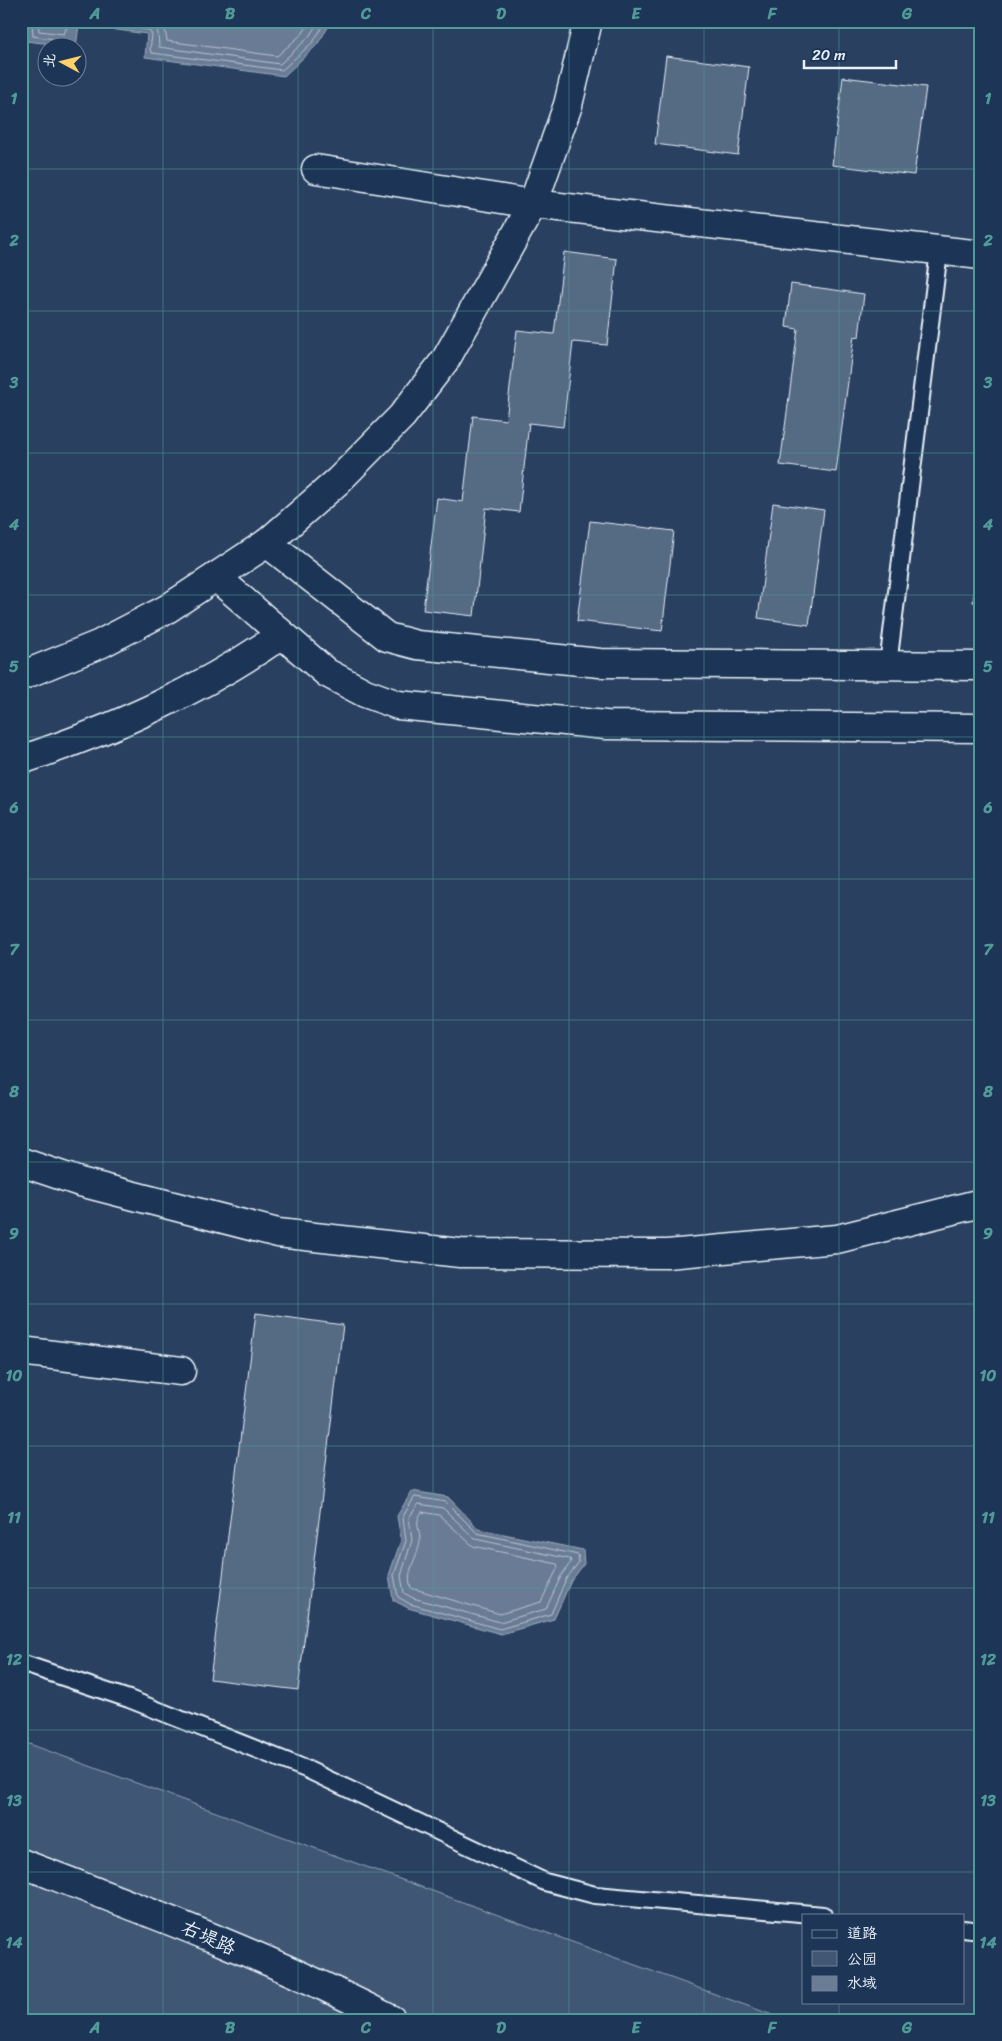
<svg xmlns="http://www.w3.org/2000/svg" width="1002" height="2041" viewBox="0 0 1002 2041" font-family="Sriracha,'LXGW WenKai TC',sans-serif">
<rect width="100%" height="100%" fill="#294061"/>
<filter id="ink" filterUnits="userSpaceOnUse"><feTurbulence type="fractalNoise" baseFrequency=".02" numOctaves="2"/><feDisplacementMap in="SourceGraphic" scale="10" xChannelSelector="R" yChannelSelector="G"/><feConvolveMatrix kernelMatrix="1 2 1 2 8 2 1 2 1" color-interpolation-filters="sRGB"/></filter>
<g filter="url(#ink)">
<polygon fill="#415774" stroke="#94a4b6" points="21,1741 786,2020 21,2020"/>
<g fill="#6b7c95" stroke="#9dabbd">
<polygon points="27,21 332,21 317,45 284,76 145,57 147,34 79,25 76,47 26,41"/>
<polygon points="412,1491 448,1497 479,1529 583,1550 584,1564 571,1581 554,1619 501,1634 408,1608 393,1600 389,1575 401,1540 397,1516"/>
</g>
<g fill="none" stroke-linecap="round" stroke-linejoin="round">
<g stroke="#b6c2d0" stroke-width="1">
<polyline points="32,21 33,36 62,40 66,48"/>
<polyline points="38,21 39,31 64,34 69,21"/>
<polyline points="85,21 149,30 152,35 150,50 152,53 282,70 313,42 326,21"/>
<polyline points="134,21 155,26 158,33 159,47 280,64 308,38 319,21"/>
<polyline points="160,21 165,29 167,41 277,56 303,33 310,21"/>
<polygon points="415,1497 446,1502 477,1533 578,1555 579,1562 566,1579 551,1614 500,1629 410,1604 398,1597 394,1575 406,1541 403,1517"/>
<polygon points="419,1504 443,1508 475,1539 570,1559 571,1562 561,1576 546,1609 500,1622 413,1598 404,1593 401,1576 412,1540 409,1518"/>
<path d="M 422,1512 L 439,1515 L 473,1546 L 557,1564 L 558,1567 L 541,1602 L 500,1614 L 411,1588 C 405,1572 417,1559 420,1542 C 421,1531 413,1522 422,1512 Z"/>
</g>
</g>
<g fill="#556a83" stroke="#e8f1f8">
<polygon points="666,56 749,67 738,155 655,144"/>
<polygon points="843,77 926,87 914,175 832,165"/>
<polygon points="564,252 617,259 607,345 573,342 563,427 529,423 519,512 486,508 474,616 423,610 437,498 463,502 473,416 506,420 517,330 554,334"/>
<polygon points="791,284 864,294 859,337 854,336 836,472 780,465 798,329 786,327"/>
<polygon points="773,503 824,510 809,625 758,618"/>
<polygon points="590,521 674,531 662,631 577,621"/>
<polygon points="981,544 981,603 973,602"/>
<polygon points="256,1313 343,1325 298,1690 210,1679"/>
</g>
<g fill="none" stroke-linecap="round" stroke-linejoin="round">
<defs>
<g id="lane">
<polyline points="888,665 939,251"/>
<polyline points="21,1663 129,1699 306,1769 545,1882 595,1895 823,1915"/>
<polyline points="963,1929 981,1931"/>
</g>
<g id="street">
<polyline points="316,169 533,204 981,255"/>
<polyline points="267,543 387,637 417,645 600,663 981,666"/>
<polyline points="216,577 327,673 365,693 398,705 606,725 981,728"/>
<polyline points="21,676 100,644 167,609 267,543 338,481 402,416 446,359 533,204 568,105 588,21"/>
<path d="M 21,760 C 114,729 200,691 281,635"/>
<polyline points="21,1162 80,1182 278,1233 460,1253 667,1254 837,1239 981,1203"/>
<polyline points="21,1351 181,1371"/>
</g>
<path id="secondary" d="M 21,1863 C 146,1911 273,1958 392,2020"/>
</defs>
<use href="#lane" stroke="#e8f1f8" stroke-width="20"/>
<use href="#street" stroke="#e8f1f8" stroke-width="31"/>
<use href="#secondary" stroke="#e8f1f8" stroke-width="31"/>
<use href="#lane" stroke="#1d3557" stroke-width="16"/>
<use href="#street" stroke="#1d3557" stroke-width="28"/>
<use href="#secondary" stroke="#1d3557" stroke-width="28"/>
</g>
</g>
<path fill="none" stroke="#509b97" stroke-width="1" stroke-opacity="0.55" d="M 163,21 L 163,2020M 298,21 L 298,2020M 433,21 L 433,2020M 569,21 L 569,2020M 704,21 L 704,2020M 839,21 L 839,1915M 21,169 L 981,169M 21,311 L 981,311M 21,453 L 981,453M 21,595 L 981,595M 21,737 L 981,737M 21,879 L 981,879M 21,1020 L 981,1020M 21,1162 L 981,1162M 21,1304 L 981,1304M 21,1446 L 981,1446M 21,1588 L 981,1588M 21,1730 L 981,1730M 21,1872 L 981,1872M 839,2002 L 839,2020"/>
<g text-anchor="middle" stroke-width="4.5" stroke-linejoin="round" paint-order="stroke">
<g font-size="19" fill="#e8f1f8" stroke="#1d3557">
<text transform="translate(209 1937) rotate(24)" y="7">右堤路</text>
</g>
</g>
<rect width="1002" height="2041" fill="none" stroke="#1d3557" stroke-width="55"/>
<rect x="802" y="1914" width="162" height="90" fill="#1d3557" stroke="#6e8097"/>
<rect x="812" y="1930" width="25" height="8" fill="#1d3557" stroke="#6e8097"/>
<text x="847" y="1938" font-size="15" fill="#e8f1f8">道路</text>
<rect x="812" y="1951" width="25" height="15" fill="#415774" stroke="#6e8097"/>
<text x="847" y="1964" font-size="15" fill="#e8f1f8">公园</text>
<rect x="812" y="1976" width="25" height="15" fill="#6b7c95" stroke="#6e8097"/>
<text x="847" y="1988" font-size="15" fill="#e8f1f8">水域</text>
<g transform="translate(62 62) rotate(277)"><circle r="24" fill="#1d3557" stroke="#6e8097"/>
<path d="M0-4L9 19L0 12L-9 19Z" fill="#ffd166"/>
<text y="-8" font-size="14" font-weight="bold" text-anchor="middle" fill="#e8f1f8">北</text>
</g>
<path d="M804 60v8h92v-8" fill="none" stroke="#e8f1f8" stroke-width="2.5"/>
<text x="812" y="60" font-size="15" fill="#e8f1f8" stroke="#1d3557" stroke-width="4" paint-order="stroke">20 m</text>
<rect x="28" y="28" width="946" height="1986" fill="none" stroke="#509b97" stroke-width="2"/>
<g font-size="16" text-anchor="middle" font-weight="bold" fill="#509b97">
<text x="95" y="19">A</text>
<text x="230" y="19">B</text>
<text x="366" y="19">C</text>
<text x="501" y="19">D</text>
<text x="636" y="19">E</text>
<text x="772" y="19">F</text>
<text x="907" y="19">G</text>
<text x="14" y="104">1</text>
<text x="988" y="104">1</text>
<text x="14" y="246">2</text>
<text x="988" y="246">2</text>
<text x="14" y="388">3</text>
<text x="988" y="388">3</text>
<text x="14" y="530">4</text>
<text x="988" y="530">4</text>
<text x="14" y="672">5</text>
<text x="988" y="672">5</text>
<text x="14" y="813">6</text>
<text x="988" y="813">6</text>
<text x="14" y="955">7</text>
<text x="988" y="955">7</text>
<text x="14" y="1097">8</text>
<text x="988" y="1097">8</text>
<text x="14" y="1239">9</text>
<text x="988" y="1239">9</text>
<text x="14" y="1381">10</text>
<text x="988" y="1381">10</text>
<text x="14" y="1523">11</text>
<text x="988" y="1523">11</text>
<text x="14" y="1665">12</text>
<text x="988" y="1665">12</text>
<text x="14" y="1806">13</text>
<text x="988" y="1806">13</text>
<text x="14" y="1948">14</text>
<text x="988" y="1948">14</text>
<text x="95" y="2033">A</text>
<text x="230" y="2033">B</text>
<text x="366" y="2033">C</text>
<text x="501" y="2033">D</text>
<text x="636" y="2033">E</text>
<text x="772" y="2033">F</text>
<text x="907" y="2033">G</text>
</g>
</svg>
